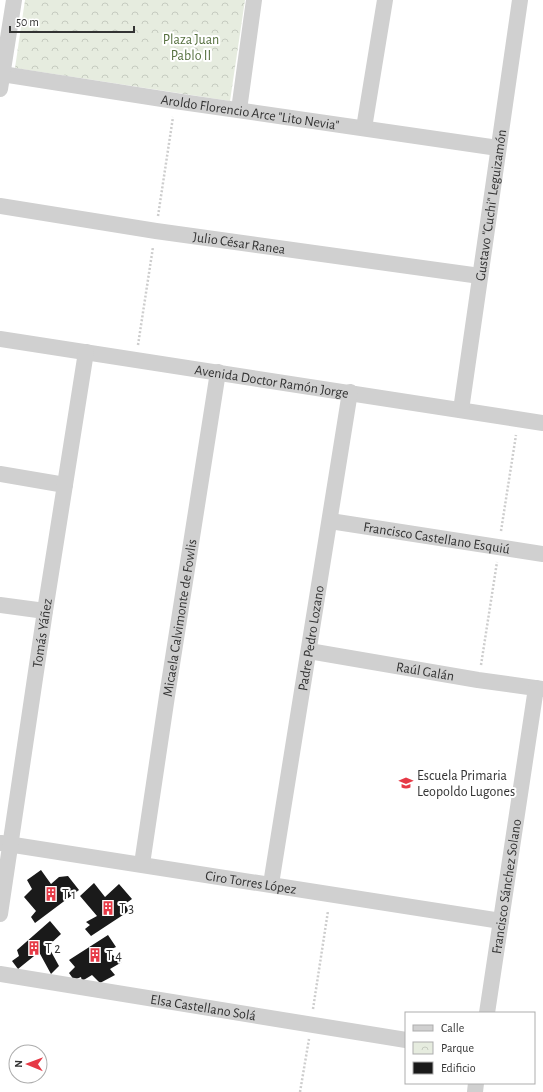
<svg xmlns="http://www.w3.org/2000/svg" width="543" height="1092" viewBox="0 0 543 1092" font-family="'Alegreya Sans',sans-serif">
<defs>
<pattern id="park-crowns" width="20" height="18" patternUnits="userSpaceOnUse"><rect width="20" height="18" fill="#e6ecdf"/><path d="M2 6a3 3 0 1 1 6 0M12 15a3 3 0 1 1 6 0" fill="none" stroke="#c6cbc0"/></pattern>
</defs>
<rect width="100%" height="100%" fill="#fff"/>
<polygon fill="url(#park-crowns)" points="25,0 245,0 230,101 15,68"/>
<g fill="#1a1a1a">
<polygon points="41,870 51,884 59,877 68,876 79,890 35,923 31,917 36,911 24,897 32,889 27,880"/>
<polygon points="94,883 105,897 119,884 132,899 125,904 129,911 91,936 85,929 90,925 86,922 97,916 80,896"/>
<polygon points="50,921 61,934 48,946 59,966 51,974 39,952 18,969 12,961 19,956 17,950"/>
<polygon points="108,935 116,947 107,951 122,962 110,969 115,975 100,983 92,975 82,981 81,977 74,980 69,973 75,967 69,960"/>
</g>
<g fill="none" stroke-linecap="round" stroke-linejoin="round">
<g stroke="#cdcdcd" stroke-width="2.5" stroke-dasharray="2 2" stroke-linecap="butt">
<polyline points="158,216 173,117"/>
<polyline points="138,345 153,247"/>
<polyline points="501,531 516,435"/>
<polyline points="481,665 497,562"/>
<polyline points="313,1009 328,911"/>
<polyline points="300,1092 309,1039"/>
</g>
<g stroke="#d0d0d0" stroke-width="16">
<path id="s1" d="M 2,74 L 175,101 L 498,148"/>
<polyline points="0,89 14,0"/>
<polyline points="239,110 254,0"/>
<polyline points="364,128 385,0"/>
<path id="s2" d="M 0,206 L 156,231 L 480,276"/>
<path id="s3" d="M 0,339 L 543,423"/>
<path id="s4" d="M 461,410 L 520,0"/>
<polyline points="0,474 65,485"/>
<path id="s5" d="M 330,521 L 543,554"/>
<polyline points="0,605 45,611"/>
<path id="s6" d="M 309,651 L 478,680 L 543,689"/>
<path id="s7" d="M 1,843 L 501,921"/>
<path id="s8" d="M 142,864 L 167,696 L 218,372"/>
<path id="s9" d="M 271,884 L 350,392"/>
<path id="s10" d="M 0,914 L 45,611 L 86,352"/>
<path id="s11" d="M 0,974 L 406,1040"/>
<path id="s12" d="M 487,1013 L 536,688"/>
<polyline points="475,1092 476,1083"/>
</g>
</g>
<defs>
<symbol id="school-bare" viewBox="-9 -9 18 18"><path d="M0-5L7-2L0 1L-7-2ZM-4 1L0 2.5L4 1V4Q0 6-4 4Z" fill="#e63946" stroke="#fff" stroke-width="2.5" paint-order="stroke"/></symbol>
<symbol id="building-bare" viewBox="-9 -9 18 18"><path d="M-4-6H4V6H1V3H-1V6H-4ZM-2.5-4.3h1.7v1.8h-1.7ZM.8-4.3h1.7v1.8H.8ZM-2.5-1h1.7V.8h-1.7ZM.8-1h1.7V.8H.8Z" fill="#e63946" stroke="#fff" stroke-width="2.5" paint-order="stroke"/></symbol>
</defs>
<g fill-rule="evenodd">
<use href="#school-bare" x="396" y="773" width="20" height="20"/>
<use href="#building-bare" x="41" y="884" width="20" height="20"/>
<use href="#building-bare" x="98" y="898" width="20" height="20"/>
<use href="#building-bare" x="24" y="938" width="20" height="20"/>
<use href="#building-bare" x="85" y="945" width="20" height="20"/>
</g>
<g text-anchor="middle" stroke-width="4" stroke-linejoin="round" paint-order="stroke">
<g font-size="14" fill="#56703f" stroke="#fff">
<text x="191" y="44">Plaza Juan<tspan x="191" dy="16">Pablo II</tspan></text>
</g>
<g font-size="14" fill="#333" stroke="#fff">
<text dy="5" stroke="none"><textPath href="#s1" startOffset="251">Aroldo Florencio Arce "Lito Nevia"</textPath></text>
<text dy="5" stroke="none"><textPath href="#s4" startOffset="207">Gustavo "Cuchi" Leguizamón</textPath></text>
<text dy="5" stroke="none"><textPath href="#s2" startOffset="242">Julio César Ranea</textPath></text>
<text dy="5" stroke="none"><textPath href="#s3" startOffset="275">Avenida Doctor Ramón Jorge</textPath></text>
<text dy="5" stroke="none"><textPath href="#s5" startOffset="108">Francisco Castellano Esquiú</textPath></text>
<text dy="5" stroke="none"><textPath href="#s8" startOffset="249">Micaela Calvimonte de Fowlis</textPath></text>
<text dy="5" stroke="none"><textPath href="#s10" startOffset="284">Tomás Yáñez</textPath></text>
<text dy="5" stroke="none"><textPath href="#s9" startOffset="249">Padre Pedro Lozano</textPath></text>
<text dy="5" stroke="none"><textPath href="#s6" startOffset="118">Raúl Galán</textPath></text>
<text dy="5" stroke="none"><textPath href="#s7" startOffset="253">Ciro Torres López</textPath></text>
<text dy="5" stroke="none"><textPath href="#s12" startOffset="128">Francisco Sánchez Solano</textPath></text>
<text dy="5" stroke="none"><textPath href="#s11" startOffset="206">Elsa Castellano Solá</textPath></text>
</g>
<g font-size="14" fill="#333" stroke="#fff" text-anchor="start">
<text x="417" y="780">Escuela Primaria<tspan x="417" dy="16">Leopoldo Lugones</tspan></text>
<text x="62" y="899">T 1</text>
<text x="119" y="913">T 3</text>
<text x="45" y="953">T 2</text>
<text x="106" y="960">T 4</text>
</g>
</g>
<rect x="405" y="1012" width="130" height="72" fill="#ffffff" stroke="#adadad"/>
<rect x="413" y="1025" width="20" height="6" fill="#d0d0d0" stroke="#adadad"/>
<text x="441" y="1032" font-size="12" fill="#333333">Calle</text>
<rect x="413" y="1042" width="20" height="12" fill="url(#park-crowns)" stroke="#adadad"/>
<text x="441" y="1052" font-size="12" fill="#333333">Parque</text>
<rect x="413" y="1062" width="20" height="12" fill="#1a1a1a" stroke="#adadad"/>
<text x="441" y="1072" font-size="12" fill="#333333">Edificio</text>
<g transform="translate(28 1064) rotate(271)"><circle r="19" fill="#ffffff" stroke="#adadad"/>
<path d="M0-3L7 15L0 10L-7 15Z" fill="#e63946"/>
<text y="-6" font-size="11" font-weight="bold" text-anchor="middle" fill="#333333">N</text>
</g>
<path d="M10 26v6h124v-6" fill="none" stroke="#333333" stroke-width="2"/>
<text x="16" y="26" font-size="12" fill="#333333" stroke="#ffffff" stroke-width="3" paint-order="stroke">50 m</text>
</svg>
